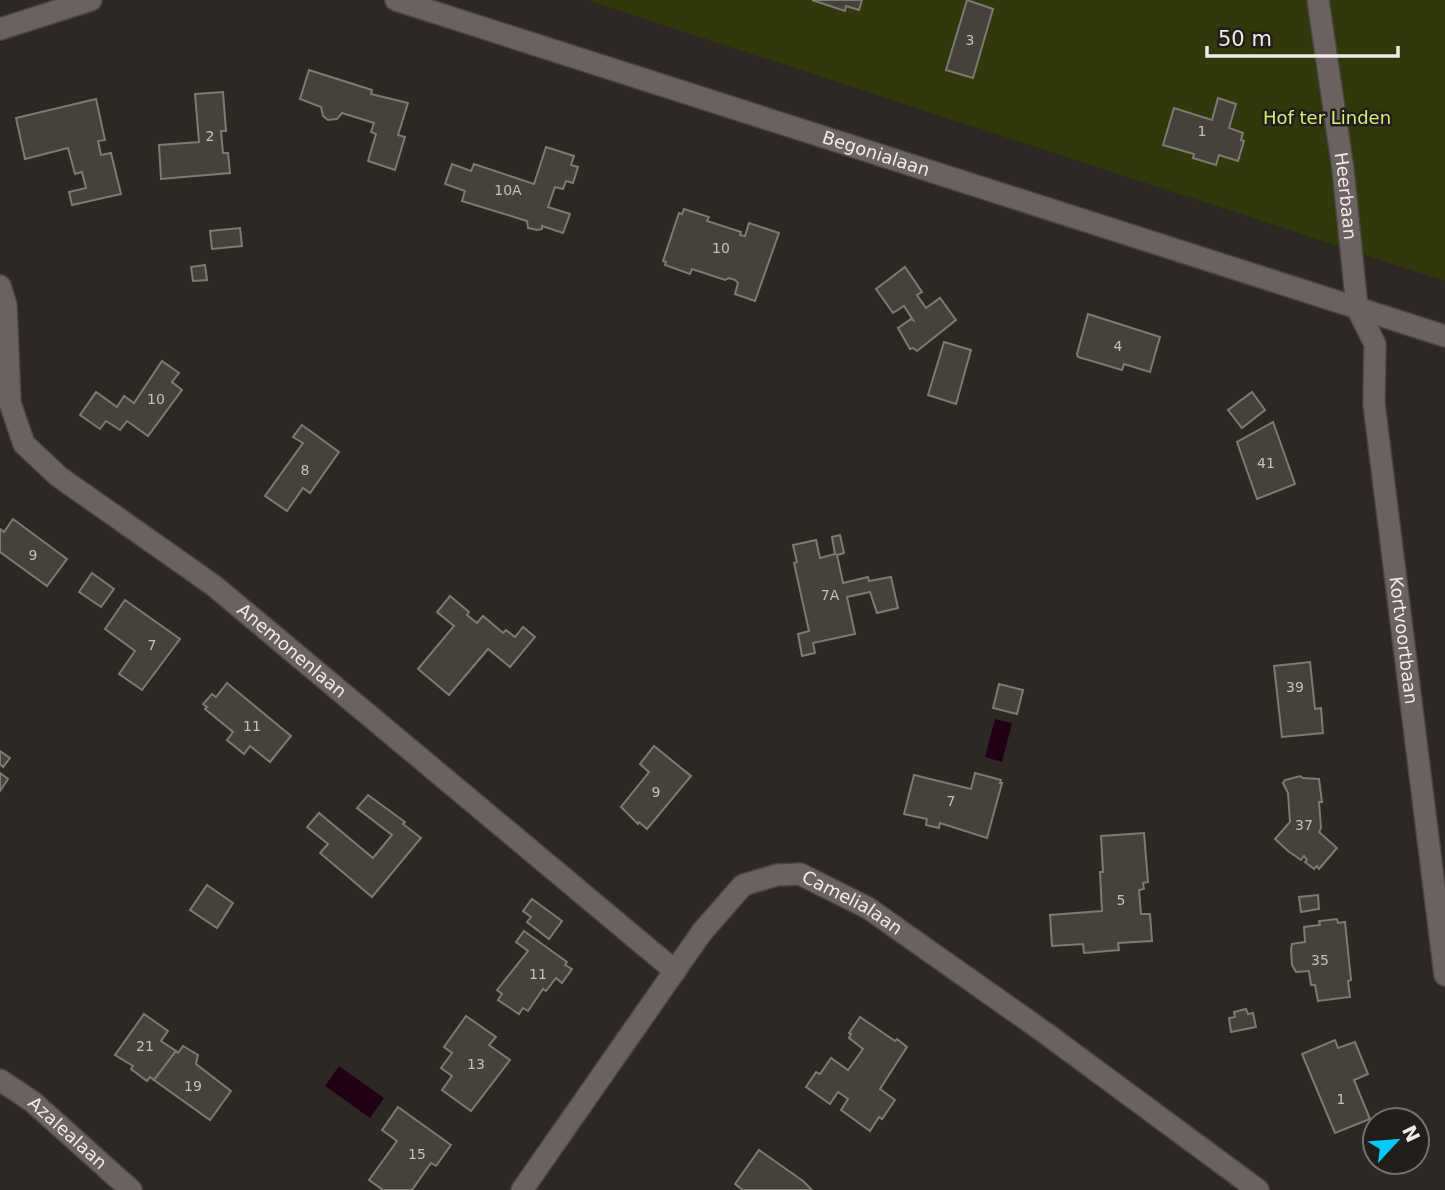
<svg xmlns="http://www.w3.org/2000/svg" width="1445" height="1190" viewBox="0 0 1445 1190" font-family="'DejaVu Sans',sans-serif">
<rect width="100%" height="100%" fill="#2e2824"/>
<polygon fill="#30390b" points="587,0 1445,0 1445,281"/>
<g fill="#200015">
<polygon points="995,719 1012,723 1002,762 985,757"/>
<polygon points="339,1066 384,1098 370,1118 325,1086"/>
</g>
<g fill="#45423c" stroke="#7d7a72" stroke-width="2">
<polygon points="812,0 862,0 859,10 846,6 845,11"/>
<polygon points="967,0 993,9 973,78 946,70"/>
<polygon points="309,70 372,90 371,94 408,103 398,135 405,137 395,170 368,161 376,134 371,132 374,123 342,113 337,119 328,120 323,116 321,107 300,99"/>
<polygon points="223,92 226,131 221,131 223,153 228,153 230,173 161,179 159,145 199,142 195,94"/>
<polygon points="1218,98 1236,104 1229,128 1243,133 1241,140 1244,141 1238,161 1219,155 1216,165 1193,158 1194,154 1163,145 1174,108 1212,120"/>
<polygon points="96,99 105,140 98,141 101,155 111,153 121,194 72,205 69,192 86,188 82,172 75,174 68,148 25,159 16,118"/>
<polygon points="546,147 574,156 571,165 578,167 573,183 566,181 563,189 555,187 548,207 570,214 563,233 542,226 542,229 537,230 528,228 527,221 462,201 465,191 445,184 452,164 471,171 474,164 534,184"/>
<polygon points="684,209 709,217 707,221 741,232 740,235 745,236 749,223 779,233 755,301 735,294 738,283 735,280 729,278 725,280 692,269 690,274 665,265 666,262 663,261 679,213 682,214"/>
<polygon points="240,228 242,246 212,249 210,231"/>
<polygon points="205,265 207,280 193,281 191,267"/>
<polygon points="905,267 922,292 917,295 926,308 940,298 956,320 917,351 913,348 910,349 898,328 911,319 913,320 904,306 893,313 876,289"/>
<polygon points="1088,314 1160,337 1150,372 1124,364 1122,370 1078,357 1077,354"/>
<polygon points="944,342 971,350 956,404 928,395"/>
<polygon points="162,361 179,373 172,382 182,390 148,436 127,421 120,430 106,421 100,429 80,415 96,392 117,407 124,396 134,403"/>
<polygon points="1252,392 1265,410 1242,428 1228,410"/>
<polygon points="1273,422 1295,484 1257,499 1237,442"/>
<polygon points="302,425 339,452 310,493 303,488 287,511 265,496 303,443 293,437"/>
<polygon points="13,519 67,559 47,586 0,552 0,529 4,532"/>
<polygon points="840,535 844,553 837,555 843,583 868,577 869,581 891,577 898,608 877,613 870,592 847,597 855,634 813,643 815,653 802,656 798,634 809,631 794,563 797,562 793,545 816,540 820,558 835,554 832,537"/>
<polygon points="92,573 114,589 101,607 79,592"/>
<polygon points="450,596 469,612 467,615 477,623 483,616 503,633 506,630 515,637 523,627 535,637 510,667 488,649 449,695 418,669 454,626 437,612"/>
<polygon points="125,600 180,639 142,690 119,674 135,651 105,629"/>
<polygon points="1310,662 1315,709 1321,708 1323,733 1282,737 1274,666"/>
<polygon points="227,683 291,736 270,762 250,746 244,754 227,740 233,732 205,709 207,707 203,704 212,694 216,697"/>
<polygon points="999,684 1023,690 1017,714 993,708"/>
<polygon points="654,746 691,776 647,829 639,822 638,824 621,807 649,772 640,764"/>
<polygon points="0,751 10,758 3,767 0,764"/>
<polygon points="0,773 8,779 0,791"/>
<polygon points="975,773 1001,780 1000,783 1002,783 987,838 940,823 939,828 926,825 927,819 904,814 914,775 971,789"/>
<polygon points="1300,776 1303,778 1319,779 1322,802 1319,802 1321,828 1319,832 1337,848 1319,869 1317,866 1314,869 1305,862 1307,860 1304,856 1301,860 1288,851 1275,839 1290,822 1288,793 1283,783 1285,780"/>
<polygon points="368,795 405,822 403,824 421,838 372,897 320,853 328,844 307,827 319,813 373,858 392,835 357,808"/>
<polygon points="1144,833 1148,882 1143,883 1144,889 1139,890 1141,914 1150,914 1152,941 1118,943 1119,950 1084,953 1083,944 1052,946 1050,915 1102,911 1100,872 1103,872 1101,836"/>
<polygon points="207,885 233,903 217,928 190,910"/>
<polygon points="1318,895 1319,909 1301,912 1299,897"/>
<polygon points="532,899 562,921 549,939 527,922 531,917 523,911"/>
<polygon points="1337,919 1338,923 1345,922 1351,980 1348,981 1350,997 1318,1001 1315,985 1311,985 1309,971 1296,972 1292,965 1291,949 1292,944 1305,942 1304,927 1320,925 1319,921"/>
<polygon points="524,931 567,962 565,965 572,969 562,983 556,978 546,991 543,989 528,1011 523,1008 519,1014 498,1000 502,994 497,990 528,951 516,942"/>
<polygon points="1246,1009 1248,1014 1253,1013 1256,1027 1231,1032 1229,1018 1235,1017 1234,1012"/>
<polygon points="144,1014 168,1031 161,1041 176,1051 154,1080 150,1077 147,1081 131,1069 133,1066 115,1055"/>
<polygon points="466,1016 496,1037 489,1045 510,1060 471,1111 442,1090 452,1076 441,1068 452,1053 444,1047"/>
<polygon points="860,1017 895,1041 897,1039 907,1047 880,1089 895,1100 882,1119 879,1117 870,1131 841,1110 848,1099 838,1092 830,1104 806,1087 816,1072 820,1074 831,1058 848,1070 863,1049 849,1038 851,1034 849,1033"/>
<polygon points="1335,1040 1338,1048 1355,1042 1368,1074 1354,1080 1370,1119 1335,1133 1302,1054"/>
<polygon points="183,1046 198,1055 196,1064 231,1091 210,1120 154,1080 176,1051 178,1053"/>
<polygon points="398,1107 451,1145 436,1166 431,1163 412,1190 383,1190 369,1180 397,1141 382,1130"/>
<polygon points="759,1150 803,1181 812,1190 743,1190 735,1184"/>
</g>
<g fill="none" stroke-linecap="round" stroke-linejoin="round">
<defs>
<g id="minor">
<path id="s1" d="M 396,0 L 1445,336"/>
<path id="s2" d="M 1318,0 L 1343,169 L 1357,308 L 1375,344 L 1374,404 L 1445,975"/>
<polyline points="0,29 91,0"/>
<path id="s3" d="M 0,286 L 6,305 L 10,403 L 24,444 L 58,476 L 213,585 L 675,971"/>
<path id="s4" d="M 0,1080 L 33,1102 L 131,1190"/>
<path id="s5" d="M 522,1190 L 702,932 L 743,885 L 777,875 L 800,874 L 868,908 L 1044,1032 L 1258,1190"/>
</g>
</defs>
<use href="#minor" stroke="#4a4542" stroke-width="24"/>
<use href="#minor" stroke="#6a625e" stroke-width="21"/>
</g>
<g text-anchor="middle" stroke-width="5" stroke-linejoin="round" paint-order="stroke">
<g font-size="14" fill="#c4c1bd">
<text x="970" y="45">3</text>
<text x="1202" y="136">1</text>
<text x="210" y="141">2</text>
<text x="508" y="195">10A</text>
<text x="721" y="253">10</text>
<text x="1118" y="351">4</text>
<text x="156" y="404">10</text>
<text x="1266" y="468">41</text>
<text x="305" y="475">8</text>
<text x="33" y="560">9</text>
<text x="830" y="600">7A</text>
<text x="152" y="650">7</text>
<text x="1295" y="692">39</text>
<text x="252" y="731">11</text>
<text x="656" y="797">9</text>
<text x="951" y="806">7</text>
<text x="1304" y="830">37</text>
<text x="1121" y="905">5</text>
<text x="1320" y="965">35</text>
<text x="538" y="979">11</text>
<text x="145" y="1051">21</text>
<text x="476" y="1069">13</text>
<text x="193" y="1091">19</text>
<text x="1341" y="1104">1</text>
<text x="417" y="1159">15</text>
</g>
<g font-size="18" fill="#d4ee7b" stroke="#241e1a">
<text x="1327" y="124">Hof ter Linden</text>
</g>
<g font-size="18" fill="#efebe8" stroke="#241e1a">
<text dy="6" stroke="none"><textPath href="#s1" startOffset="504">Begonialaan</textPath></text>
<text dy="6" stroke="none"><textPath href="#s2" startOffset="198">Heerbaan</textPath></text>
<text dy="6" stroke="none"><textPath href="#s2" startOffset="649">Kortvoortbaan</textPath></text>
<text dy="6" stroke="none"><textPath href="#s3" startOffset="500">Anemonenlaan</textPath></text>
<text dy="6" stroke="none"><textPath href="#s5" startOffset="495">Camelialaan</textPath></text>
<text dy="6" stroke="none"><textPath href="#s4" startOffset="86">Azalealaan</textPath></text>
</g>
</g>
<g transform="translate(1396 1141) rotate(64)"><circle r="33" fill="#241e1a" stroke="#75706c" stroke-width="2"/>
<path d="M0-5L12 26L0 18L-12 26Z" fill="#02cbf9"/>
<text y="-10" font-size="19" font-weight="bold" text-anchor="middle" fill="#efebe8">N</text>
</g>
<path d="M1207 46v10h191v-10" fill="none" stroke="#efebe8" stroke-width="3.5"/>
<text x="1218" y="46" font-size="21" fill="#efebe8" stroke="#241e1a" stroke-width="5" paint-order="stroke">50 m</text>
</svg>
